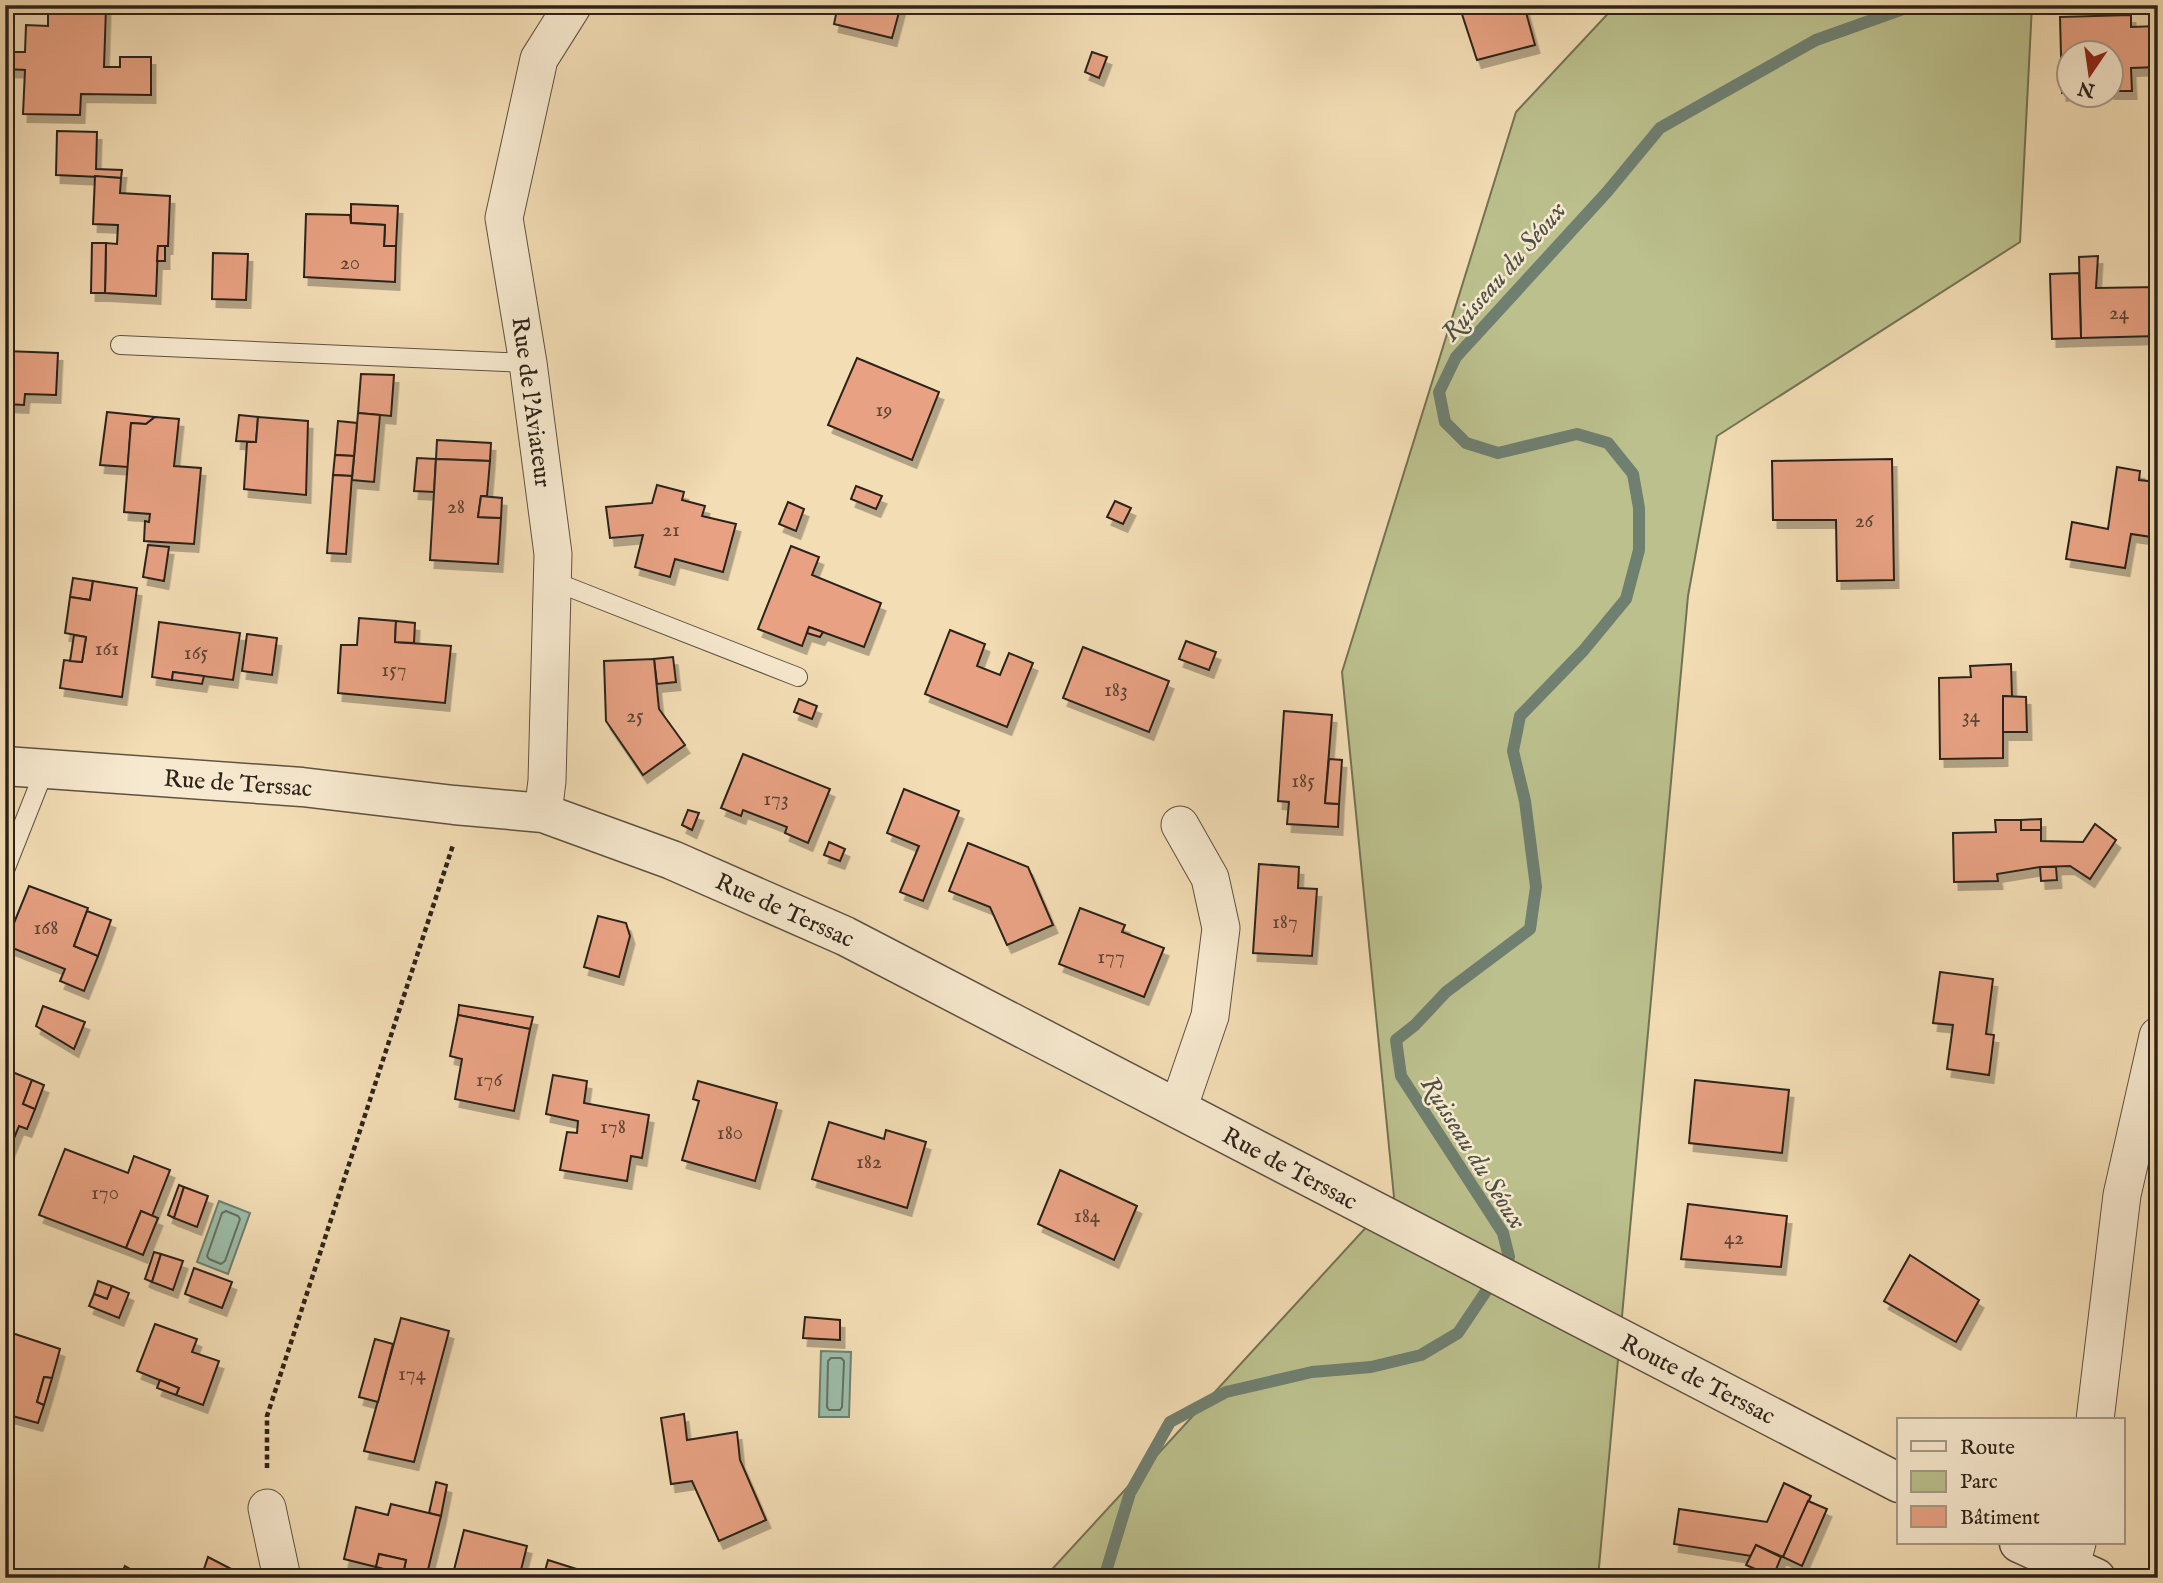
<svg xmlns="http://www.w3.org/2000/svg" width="2163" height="1583" viewBox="0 0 2163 1583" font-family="'IM FELL English',serif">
<defs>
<filter id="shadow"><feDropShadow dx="4.5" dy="8" stdDeviation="0" flood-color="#0004"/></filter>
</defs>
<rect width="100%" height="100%" fill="#f3ddb5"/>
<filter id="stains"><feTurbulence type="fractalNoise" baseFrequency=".00286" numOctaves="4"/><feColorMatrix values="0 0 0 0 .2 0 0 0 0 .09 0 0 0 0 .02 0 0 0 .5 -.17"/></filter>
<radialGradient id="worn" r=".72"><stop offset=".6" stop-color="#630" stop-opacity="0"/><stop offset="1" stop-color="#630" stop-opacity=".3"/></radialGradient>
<polygon fill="#bbc08d" stroke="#747254" stroke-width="2" points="1616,5 2032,5 2020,242 1717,436 1688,596 1598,1578 1044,1578 1394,1197 1342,672 1516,112"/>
<g fill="#9cbda9" stroke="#6f7f70" stroke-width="2">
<polygon points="219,1201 250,1213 228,1274 197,1262"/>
<polygon points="821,1351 851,1352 849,1417 819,1417"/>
</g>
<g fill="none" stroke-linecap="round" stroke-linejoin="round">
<g stroke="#647062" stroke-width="2">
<polygon points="226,1211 238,1216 240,1219 225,1261 221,1264 209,1259 207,1256 222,1213"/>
<polygon points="831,1358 841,1358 844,1361 842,1407 840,1410 829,1410 827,1407 828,1361"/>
</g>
<polyline stroke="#6f7f70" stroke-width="12" points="1104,1578 1130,1493 1170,1422 1226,1392 1312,1372 1371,1367 1421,1355 1458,1333 1509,1257 1503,1233 1401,1076 1396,1040 1415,1025 1446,992 1530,929 1536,887 1525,801 1513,751 1520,716 1583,651 1626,599 1639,550 1639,508 1633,474 1608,443 1577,434 1498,453 1466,443 1445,422 1439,392 1456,357 1607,192 1660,128 1816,40 1903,9 1906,5"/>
</g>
<g fill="#e8a283" stroke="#2c231a" stroke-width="2" filter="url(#shadow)">
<polygon points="838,5 901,5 892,38 834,24"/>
<polygon points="1459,5 1524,5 1535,45 1477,60"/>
<polygon points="75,7 106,8 104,67 120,67 120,57 151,57 151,95 81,94 80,115 23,114 25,70 7,69 8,52 25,52 26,25 48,26 48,9"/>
<polygon points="2131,15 2131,27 2158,26 2158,67 2131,68 2132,91 2110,91 2110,52 2068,52 2068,92 2062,93 2060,17"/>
<polygon points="1092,52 1107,57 1099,78 1085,72"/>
<polygon points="57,131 97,132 96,169 122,170 121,178 56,175"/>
<polygon points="95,176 121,178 120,193 170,196 168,246 158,246 156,296 105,293 106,243 117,244 118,225 93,224"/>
<polygon points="351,204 398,206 396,246 384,246 385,225 351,223"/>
<polygon points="306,214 350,215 351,223 385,225 384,246 396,246 395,282 304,277"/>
<polygon points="92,243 106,243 105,293 91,293"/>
<polygon points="158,246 165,246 165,261 157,261"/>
<polygon points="213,253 248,254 246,300 212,299"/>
<polygon points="2098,256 2096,288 2158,287 2158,336 2081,338 2079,257"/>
<polygon points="2079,273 2081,338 2052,339 2050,274"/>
<polygon points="5,351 58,353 56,395 25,394 24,405 5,404"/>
<polygon points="857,358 939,392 912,460 828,425"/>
<polygon points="361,374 394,375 391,416 358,413"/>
<polygon points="107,412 155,417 146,424 131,423 128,467 100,465"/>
<polygon points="358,413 380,415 374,482 352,480"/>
<polygon points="239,415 258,417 256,442 236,441"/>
<polygon points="155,417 179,419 174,466 201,468 194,544 144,541 145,521 149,522 150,514 124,512 131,423 146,424"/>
<polygon points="258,417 308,421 306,495 244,489 247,442 256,442"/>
<polygon points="338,421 357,423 354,456 335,455"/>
<polygon points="437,440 491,443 490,461 436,459"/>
<polygon points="335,455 354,456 352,476 333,475"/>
<polygon points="417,458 436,459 434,492 414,491"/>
<polygon points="436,459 490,461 487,496 481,496 478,517 501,518 498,564 430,560"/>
<polygon points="1892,459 1894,580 1837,581 1836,520 1773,520 1772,461"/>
<polygon points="2117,467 2140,471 2139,480 2158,482 2158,538 2131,534 2125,568 2066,559 2072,522 2108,529"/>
<polygon points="333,475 352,476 346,554 327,553"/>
<polygon points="657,485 684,492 682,500 705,506 702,516 736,524 723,572 675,559 670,577 635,567 643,535 610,538 606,507 652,503"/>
<polygon points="856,486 882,496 876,509 851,499"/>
<polygon points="481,496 502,498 501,518 478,517"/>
<polygon points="1115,501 1131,508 1123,524 1107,517"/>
<polygon points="788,502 804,509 796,531 779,524"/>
<polygon points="148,545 169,547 164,581 143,577"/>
<polygon points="791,546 819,557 812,575 881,603 864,647 809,627 802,646 758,629"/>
<polygon points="73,578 93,581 90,600 70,597"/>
<polygon points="93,581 137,588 122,697 60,688 64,660 82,662 86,637 65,633 70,597 90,600"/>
<polygon points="359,618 396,621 395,642 451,646 445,703 338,693 341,645 357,645"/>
<polygon points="396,621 415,623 414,643 395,642"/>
<polygon points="159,622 240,633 233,680 173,672 172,680 152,677"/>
<polygon points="809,627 823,632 820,637 807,633"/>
<polygon points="950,630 985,644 977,666 1000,675 1009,653 1033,663 1007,727 925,694"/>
<polygon points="247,634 277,638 272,675 242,671"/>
<polygon points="74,635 86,637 82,662 70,661"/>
<polygon points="1186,641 1216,652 1209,670 1179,659"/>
<polygon points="1083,647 1169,681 1149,732 1063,698"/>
<polygon points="673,657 676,682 657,684 654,659"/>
<polygon points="654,659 659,709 685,745 643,775 606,721 604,661"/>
<polygon points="2011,664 2012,697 2003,696 2003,758 1940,759 1939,678 1971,677 1970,666"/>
<polygon points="173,672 204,676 202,684 172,680"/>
<polygon points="2003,696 2026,697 2027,732 2003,732"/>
<polygon points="799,699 817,706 812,719 794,712"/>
<polygon points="1284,711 1332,715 1325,803 1339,804 1338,827 1287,824 1289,802 1278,801"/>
<polygon points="743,754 830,789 808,843 785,833 787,827 743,810 741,816 721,808"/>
<polygon points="1329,759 1342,760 1339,804 1325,803"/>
<polygon points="904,789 959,811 923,901 900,892 919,846 887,833"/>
<polygon points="688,810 699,813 692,830 682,825"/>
<polygon points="2041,819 2041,830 2021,830 2021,820"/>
<polygon points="1995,820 2021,820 2021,830 2041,830 2041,841 2083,842 2095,824 2116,840 2090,879 2070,866 2040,867 1997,874 1998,881 1954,882 1953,833 1996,832"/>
<polygon points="829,842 845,849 840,861 824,855"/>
<polygon points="968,843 1028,867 1053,925 1007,945 990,907 949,891"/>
<polygon points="1259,864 1299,867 1298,888 1317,889 1312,956 1253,953"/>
<polygon points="2040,867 2056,867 2057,880 2041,881"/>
<polygon points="29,886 88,908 74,946 98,956 84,991 60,981 65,969 5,945"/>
<polygon points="1080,908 1125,925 1122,932 1164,948 1144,997 1059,964"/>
<polygon points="87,911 111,920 98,956 74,946"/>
<polygon points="598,916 626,923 630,936 619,977 584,967"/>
<polygon points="1940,972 1993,979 1986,1034 1994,1035 1989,1075 1947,1069 1953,1025 1933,1023"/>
<polygon points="459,1005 533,1017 530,1029 458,1015"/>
<polygon points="43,1006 85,1022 74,1049 36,1026"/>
<polygon points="458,1015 530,1029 514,1111 455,1099 462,1059 450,1056"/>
<polygon points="5,1069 32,1080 23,1104 35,1109 27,1129 19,1126 5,1160"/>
<polygon points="553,1075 587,1081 584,1103 649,1115 642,1158 631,1156 627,1181 560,1170 567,1132 577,1133 578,1121 546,1114"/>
<polygon points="32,1080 44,1085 35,1109 23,1104"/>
<polygon points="1695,1080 1789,1090 1782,1153 1689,1143"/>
<polygon points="698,1081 777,1103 755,1181 682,1160 699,1101 693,1099"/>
<polygon points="829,1122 884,1139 886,1130 926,1142 907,1208 812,1179"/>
<polygon points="65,1149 128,1173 134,1156 170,1170 152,1216 141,1211 126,1248 39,1215"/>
<polygon points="1060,1170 1137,1206 1114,1260 1038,1224"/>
<polygon points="179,1185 184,1187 174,1218 168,1215"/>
<polygon points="184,1187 208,1196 197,1227 174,1218"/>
<polygon points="1688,1204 1787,1216 1781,1267 1681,1259"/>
<polygon points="141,1211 158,1218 143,1255 126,1248"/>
<polygon points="154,1252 161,1254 152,1282 145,1279"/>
<polygon points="161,1254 183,1261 173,1290 152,1282"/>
<polygon points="1910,1255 1979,1300 1956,1342 1884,1301"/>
<polygon points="194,1268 232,1282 222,1308 185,1294"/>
<polygon points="98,1281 112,1286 107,1299 94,1294"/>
<polygon points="112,1286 129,1293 119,1318 89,1306 94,1294 107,1299"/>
<polygon points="805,1317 840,1320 840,1340 803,1338"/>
<polygon points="401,1318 449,1331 414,1462 364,1451"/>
<polygon points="155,1324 197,1339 192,1352 219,1361 203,1405 176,1395 179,1388 137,1371"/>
<polygon points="9,1332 60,1349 52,1378 44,1377 37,1402 44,1405 38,1423 5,1414 5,1343"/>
<polygon points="375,1339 393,1344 378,1402 359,1397"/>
<polygon points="44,1377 52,1378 44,1405 37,1402"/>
<polygon points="160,1380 179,1388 176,1395 157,1388"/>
<polygon points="684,1414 687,1440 737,1432 740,1460 766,1520 719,1541 692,1481 671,1484 661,1418"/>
<polygon points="436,1482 447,1485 441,1516 429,1513"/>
<polygon points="1784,1483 1811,1496 1783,1557 1756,1545 1751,1556 1674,1544 1679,1509 1767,1522"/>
<polygon points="1808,1501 1827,1509 1802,1566 1783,1557"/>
<polygon points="391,1504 441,1516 426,1578 403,1574 406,1560 379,1554 376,1567 344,1559 356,1507 388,1515"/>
<polygon points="464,1530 527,1546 519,1578 452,1578"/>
<polygon points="1756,1545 1781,1557 1773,1577 1746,1565"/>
<polygon points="379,1554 406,1560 403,1574 376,1567"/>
<polygon points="208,1557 237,1572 234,1578 201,1578"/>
<polygon points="548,1560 605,1578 543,1578"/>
<polygon points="125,1566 146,1578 119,1578"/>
</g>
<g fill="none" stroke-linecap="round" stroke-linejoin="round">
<defs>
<g id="service">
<polyline points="120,345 528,363"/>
<polyline points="553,581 798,677"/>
<polyline points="5,870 45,769"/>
</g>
<g id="minor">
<polyline points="543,813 547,781 553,554 528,363 504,218 539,59 573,5"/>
<polyline points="1178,1109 1210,1016 1221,928 1210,878 1180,825"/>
<polyline points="2095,1420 2122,1195 2158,1036"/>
<polyline points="267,1508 282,1578"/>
<polyline points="2070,1568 2077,1543"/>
</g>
<g id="tertiary">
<polyline points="5,766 302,787 454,805 543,813 672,860 845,936 1899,1483"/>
<polyline points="2019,1543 2096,1578"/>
</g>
</defs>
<use href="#service" stroke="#5e5241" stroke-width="20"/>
<use href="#minor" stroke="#5e5241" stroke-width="39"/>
<use href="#tertiary" stroke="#5e5241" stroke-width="41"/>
<polyline stroke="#2c231a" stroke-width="4.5" stroke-dasharray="5 3.5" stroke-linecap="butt" points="267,1468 267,1416 453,845"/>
<use href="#service" stroke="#f7e9cf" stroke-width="18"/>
<use href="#minor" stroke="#f7e9cf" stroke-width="37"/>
<use href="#tertiary" stroke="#f7e9cf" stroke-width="38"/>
</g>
<g text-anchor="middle" stroke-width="5" stroke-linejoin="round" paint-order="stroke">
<g font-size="21" fill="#5b4334">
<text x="350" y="269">20</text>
<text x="2119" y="319">24</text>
<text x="884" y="416">19</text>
<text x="456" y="513">28</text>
<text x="1864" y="527">26</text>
<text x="671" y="536">21</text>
<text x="107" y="655">161</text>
<text x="196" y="659">165</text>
<text x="394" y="676">157</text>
<text x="1116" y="696">183</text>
<text x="635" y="722">25</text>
<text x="1971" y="722">34</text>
<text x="1303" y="787">185</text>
<text x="776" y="805">173</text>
<text x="1285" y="928">187</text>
<text x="46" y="934">168</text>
<text x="1111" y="963">177</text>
<text x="489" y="1086">176</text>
<text x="613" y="1133">178</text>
<text x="730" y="1139">180</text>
<text x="869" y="1168">182</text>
<text x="105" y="1199">170</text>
<text x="1087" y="1222">184</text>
<text x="1734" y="1244">42</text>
<text x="412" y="1380">174</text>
</g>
<g font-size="24" fill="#2c231a" stroke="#f7e9cf">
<text transform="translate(532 402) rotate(82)" y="8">Rue de l'Aviateur</text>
<text transform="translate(238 783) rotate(4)" y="8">Rue de Terssac</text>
<text transform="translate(785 910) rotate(24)" y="8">Rue de Terssac</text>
<text transform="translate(1290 1168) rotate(28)" y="8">Rue de Terssac</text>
<text transform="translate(1698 1379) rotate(27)" y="8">Route de Terssac</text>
</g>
<g font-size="26" font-style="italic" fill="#4e5145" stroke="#f7e9cf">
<text transform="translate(1503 271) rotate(-49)" y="9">Ruisseau du Séoux</text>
<text transform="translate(1474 1152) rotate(58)" y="9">Ruisseau du Séoux</text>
</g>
</g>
<rect width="2163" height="1583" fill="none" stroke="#f3ddb5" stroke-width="28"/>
<rect x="7" y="7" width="2149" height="1569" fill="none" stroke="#2c231a" stroke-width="3.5"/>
<rect x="14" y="14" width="2135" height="1555" fill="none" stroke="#2c231a" stroke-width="2"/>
<rect x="1897" y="1418" width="228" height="126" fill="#f7e9cf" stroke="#a69a87" stroke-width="2"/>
<rect x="1911" y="1441" width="35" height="10" fill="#f7e9cf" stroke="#a69a87" stroke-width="2"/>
<text x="1960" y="1454" font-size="21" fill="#2c231a">Route</text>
<rect x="1911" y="1471" width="35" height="21" fill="#bbc08d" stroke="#a69a87" stroke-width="2"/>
<text x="1960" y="1488" font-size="21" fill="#2c231a">Parc</text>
<rect x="1911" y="1506" width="35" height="21" fill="#e8a283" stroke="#a69a87" stroke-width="2"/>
<text x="1960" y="1524" font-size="21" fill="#2c231a">Bâtiment</text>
<g transform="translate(2090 74) rotate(193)"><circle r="33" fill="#f7e9cf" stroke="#a69a87" stroke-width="2"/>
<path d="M0-5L12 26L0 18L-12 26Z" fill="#8f2418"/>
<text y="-10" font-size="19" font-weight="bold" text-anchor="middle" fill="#2c231a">N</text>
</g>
<rect width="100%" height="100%" filter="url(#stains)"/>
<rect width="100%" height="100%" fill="url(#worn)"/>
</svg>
